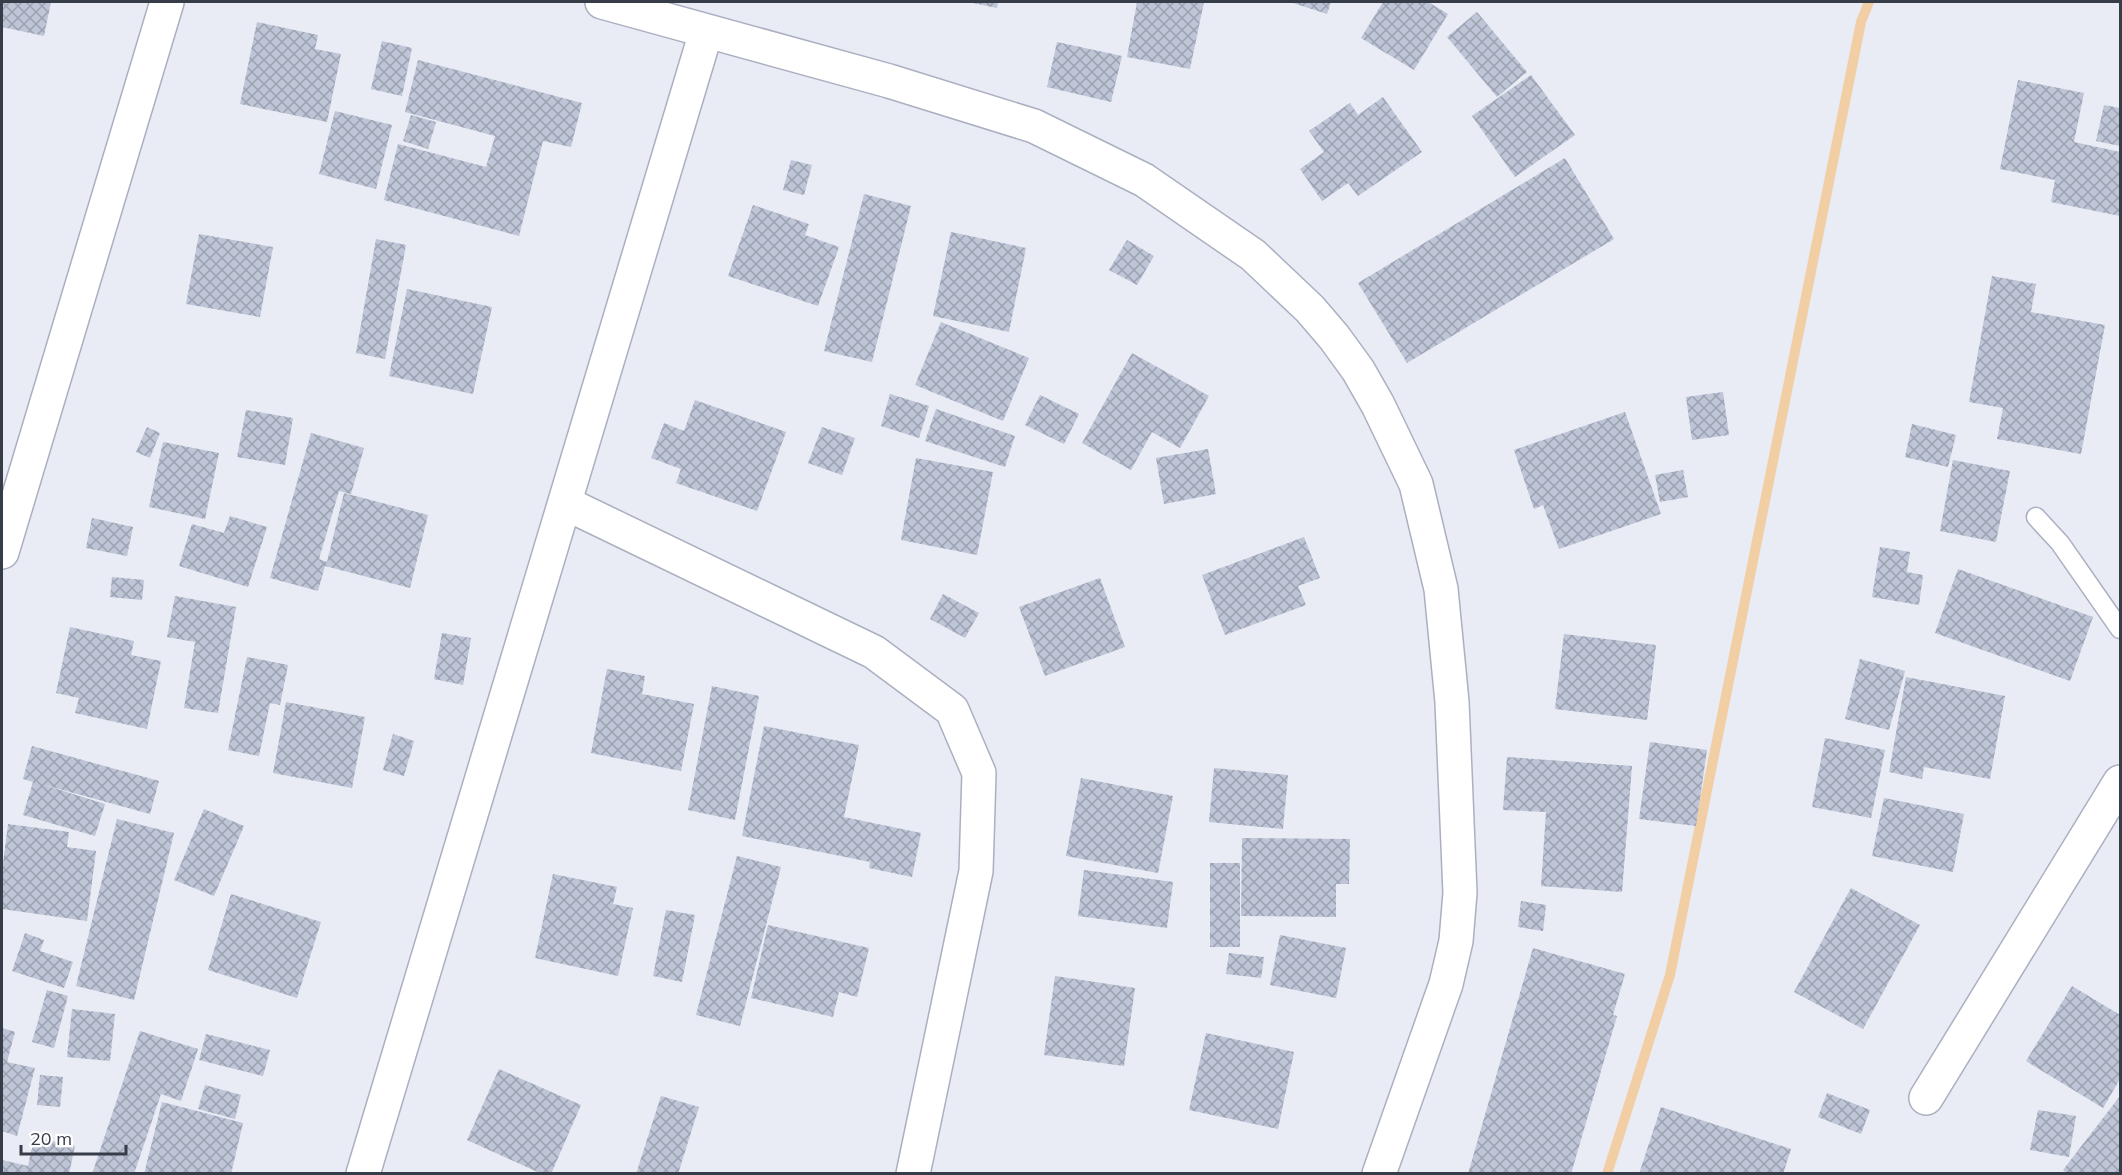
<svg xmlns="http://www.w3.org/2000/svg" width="2122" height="1175" viewBox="0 0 2122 1175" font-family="Mulish,sans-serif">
<defs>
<pattern id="building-cross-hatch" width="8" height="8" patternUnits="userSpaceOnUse" patternTransform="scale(1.5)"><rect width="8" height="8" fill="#bec5d7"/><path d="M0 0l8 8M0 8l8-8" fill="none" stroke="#9ba1b0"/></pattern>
</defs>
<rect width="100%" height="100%" fill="#e9ebf5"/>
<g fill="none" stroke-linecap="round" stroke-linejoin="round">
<polyline stroke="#f2cea5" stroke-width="10" points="1607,1174 1670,975 1861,22 1869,2"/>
</g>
<g fill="url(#building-cross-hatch)">
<polygon points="2,2 51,2 44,36 2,27"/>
<polygon points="968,2 998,2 997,8"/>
<polygon points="1137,2 1204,2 1190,69 1127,57"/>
<polygon points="1290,2 1331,2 1327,14"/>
<polygon points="1383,2 1428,2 1448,14 1414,70 1361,38"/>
<polygon points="1477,12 1527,72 1497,97 1447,37"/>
<polygon points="257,22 318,35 315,49 341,54 327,122 240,104"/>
<polygon points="382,41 412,48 402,96 371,89"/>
<polygon points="1057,42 1122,56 1111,102 1047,87"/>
<polygon points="418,60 582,103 571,147 543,141 519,236 384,200 398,144 486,167 495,136 405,112"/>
<polygon points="1531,75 1575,135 1515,177 1472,116"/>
<polygon points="2018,80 2084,93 2074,142 2120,152 2120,216 2051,202 2055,180 2000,169"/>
<polygon points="1383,97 1422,152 1358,196 1348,183 1322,201 1300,169 1324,152 1309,131 1350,103 1358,115"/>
<polygon points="2104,105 2120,108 2120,146 2096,141"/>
<polygon points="335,111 392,125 376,189 319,174"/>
<polygon points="411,115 436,122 428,149 403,141"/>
<polygon points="1565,158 1614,239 1407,363 1358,283"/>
<polygon points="791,160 812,165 804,195 783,190"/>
<polygon points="864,194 911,206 872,362 824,351"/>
<polygon points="753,205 809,224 805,235 839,247 818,306 728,276"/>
<polygon points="951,232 1026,248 1009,332 933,316"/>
<polygon points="199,234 273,247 260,317 186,304"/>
<polygon points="376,239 406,245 385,359 356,353"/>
<polygon points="1127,240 1154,256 1137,285 1109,270"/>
<polygon points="1992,276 2036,284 2031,312 2105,325 2081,454 1997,439 2003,408 1969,402"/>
<polygon points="407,289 492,307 473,394 389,376"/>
<polygon points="941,322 1029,358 1003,421 915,385"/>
<polygon points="1132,353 1209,396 1180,448 1152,432 1131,470 1082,443"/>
<polygon points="1723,392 1729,435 1692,440 1686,397"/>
<polygon points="890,394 929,406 919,438 881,426"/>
<polygon points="1040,395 1079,414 1064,444 1025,425"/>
<polygon points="695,400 786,432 757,511 676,483 681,469 651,458 664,423 684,431"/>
<polygon points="936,409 1015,436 1005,467 925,441"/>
<polygon points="246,410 293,418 285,465 237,457"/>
<polygon points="1625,412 1661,514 1559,549 1543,505 1534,509 1514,450"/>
<polygon points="1912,424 1956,435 1948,467 1905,457"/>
<polygon points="147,427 160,433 150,458 136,452"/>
<polygon points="822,427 855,438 842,475 808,463"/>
<polygon points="311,433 364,448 351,494 339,491 319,559 327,562 344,493 428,515 410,588 325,566 318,591 270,578"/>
<polygon points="163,442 219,453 205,519 149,507"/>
<polygon points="1208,449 1216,494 1164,504 1156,458"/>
<polygon points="916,458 993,472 977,555 901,540"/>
<polygon points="1953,460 2010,471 1996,542 1940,531"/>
<polygon points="1683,470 1688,497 1660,502 1655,475"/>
<polygon points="230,516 267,527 248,587 179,566 192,524 224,533"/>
<polygon points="92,518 133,527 127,556 86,548"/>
<polygon points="1304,537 1320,578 1298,586 1306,605 1225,635 1202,575"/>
<polygon points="1880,547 1910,552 1907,572 1923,575 1919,605 1872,597"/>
<polygon points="1958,569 2093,617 2070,681 1935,633"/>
<polygon points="112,577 144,580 142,600 110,597"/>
<polygon points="1100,578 1125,647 1045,676 1019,607"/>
<polygon points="943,594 979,613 965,638 930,619"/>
<polygon points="175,596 236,607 218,713 184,708 195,642 167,637"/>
<polygon points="70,627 134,641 131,655 161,661 147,729 75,713 79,698 56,693"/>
<polygon points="442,633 471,638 463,685 434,679"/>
<polygon points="1564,634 1656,645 1647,720 1555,709"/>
<polygon points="247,657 288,665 280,705 270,703 259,756 228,750"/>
<polygon points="1860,659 1905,671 1889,730 1845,719"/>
<polygon points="607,669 645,676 642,694 694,704 681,771 591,753"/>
<polygon points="1906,677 2005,696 1990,779 1924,767 1922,779 1889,772"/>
<polygon points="712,686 759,696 735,820 688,810"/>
<polygon points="286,702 365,717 352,788 273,773"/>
<polygon points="764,726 859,745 844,817 921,833 912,877 869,868 870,862 742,836"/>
<polygon points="393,734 414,741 404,776 383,770"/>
<polygon points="1825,738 1885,750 1871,818 1812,807"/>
<polygon points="1650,742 1707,750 1696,826 1639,819"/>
<polygon points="32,746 159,781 150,814 41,784 105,804 95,836 23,815 33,782 23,779"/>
<polygon points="1507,757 1632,766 1622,892 1541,886 1546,812 1503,810"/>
<polygon points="1214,768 1288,775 1283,829 1209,822"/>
<polygon points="1081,778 1173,796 1158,873 1066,856"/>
<polygon points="1884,798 1964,814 1953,872 1872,856"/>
<polygon points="204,809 244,826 214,896 174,880"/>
<polygon points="117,819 174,833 134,1000 76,986"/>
<polygon points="8,824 69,832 67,847 96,851 87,921 2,909 2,872"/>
<polygon points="1242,838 1350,839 1349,884 1336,884 1336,917 1241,916"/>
<polygon points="737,856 781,867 740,1026 696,1015"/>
<rect x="1210" y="863" width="30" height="84"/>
<polygon points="1084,870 1173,882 1167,928 1078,916"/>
<polygon points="553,874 617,887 613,904 633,908 618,976 535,958"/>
<polygon points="1851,888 1920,925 1863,1029 1794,992"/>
<polygon points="231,894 321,922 297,998 208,970"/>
<polygon points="1521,901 1546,905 1543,931 1518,927"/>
<polygon points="666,910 695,915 682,982 653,976"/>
<polygon points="768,925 869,948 857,997 839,992 833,1017 751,998"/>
<polygon points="25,933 44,940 40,951 73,962 64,988 12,971"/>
<polygon points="1280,935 1346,948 1336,998 1270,985"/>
<polygon points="1533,948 1625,974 1613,1015 1617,1016 1571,1174 1468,1174"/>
<polygon points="1229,953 1264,957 1261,978 1226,974"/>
<polygon points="1055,976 1135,988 1124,1066 1044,1055"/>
<polygon points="2072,986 2120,1015 2120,1079 2103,1108 2026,1061"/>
<polygon points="47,990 68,996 54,1048 32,1042"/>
<polygon points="72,1009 115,1014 110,1061 67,1057"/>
<polygon points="2,1028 15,1032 7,1062 35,1068 17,1136 2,1131"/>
<polygon points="140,1031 198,1049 181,1101 161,1094 134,1174 92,1174"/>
<polygon points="1206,1033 1294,1052 1278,1129 1189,1110"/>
<polygon points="206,1034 270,1050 263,1076 199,1060"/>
<polygon points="499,1069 581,1105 551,1174 542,1174 467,1140"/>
<polygon points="40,1075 63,1077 60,1107 37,1105"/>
<polygon points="205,1085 241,1095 235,1119 198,1109"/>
<polygon points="1827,1093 1870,1110 1861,1134 1818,1117"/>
<polygon points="661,1096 699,1107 678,1174 636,1174"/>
<polygon points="2120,1096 2120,1174 2068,1174 2063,1170"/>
<polygon points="162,1102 243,1123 231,1174 144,1174"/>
<polygon points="1661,1107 1791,1149 1783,1174 1639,1174"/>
<polygon points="2038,1110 2076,1116 2069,1157 2030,1150"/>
<polygon points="34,1137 75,1146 69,1174 2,1174 2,1160 28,1166"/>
</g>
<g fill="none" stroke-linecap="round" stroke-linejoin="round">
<defs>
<polyline id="lane" points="2036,517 2060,543 2120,629"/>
<g id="street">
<polyline points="602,2 889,81 1034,126 1144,180 1253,255 1310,309 1334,337 1358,370 1378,405 1416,484 1441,589 1452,702 1460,893 1456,941 1446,984 1379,1174"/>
<polyline points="565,503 874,652 952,710 979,773 976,871 913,1174"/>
<polyline points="2,552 167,2"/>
<polyline points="1926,1098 2120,782"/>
<polyline points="363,1174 706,32"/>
</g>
</defs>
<use href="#lane" stroke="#abb0c1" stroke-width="21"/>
<use href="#street" stroke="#abb0c1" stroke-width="36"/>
<use href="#lane" stroke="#fff" stroke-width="18"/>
<use href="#street" stroke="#fff" stroke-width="33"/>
</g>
<rect width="2122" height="1175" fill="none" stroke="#373c49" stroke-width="6"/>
<path d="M21 1145v9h105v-9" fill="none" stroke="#373c49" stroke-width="3"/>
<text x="30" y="1145" font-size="18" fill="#373c49" stroke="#ffffff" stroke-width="4.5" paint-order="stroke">20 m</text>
</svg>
